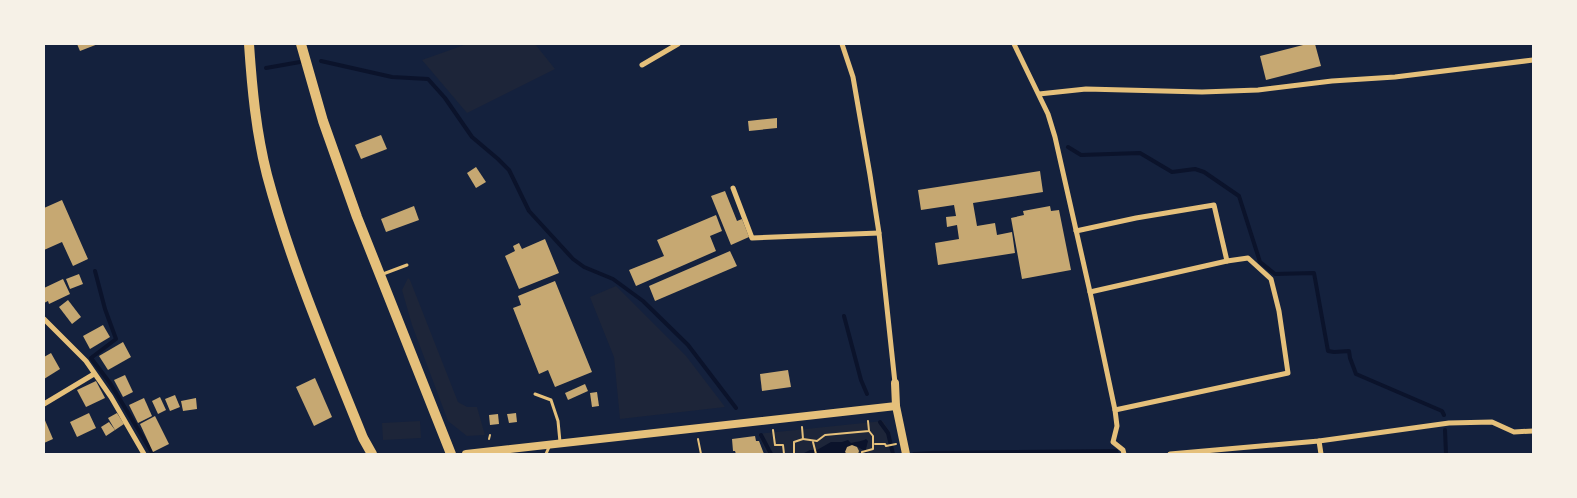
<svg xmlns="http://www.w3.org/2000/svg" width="1577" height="498" viewBox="0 0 1577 498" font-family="Montserrat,sans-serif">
<rect width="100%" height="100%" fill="#14213d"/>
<g fill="#1d2539">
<polygon points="467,44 535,44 555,69 467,113 422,60"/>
<polygon points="408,278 410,280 458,402 467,407 477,407 485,435 467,436 448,421 412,325 402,290"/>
<polygon points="616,286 686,356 725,407 620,419 614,357 590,297"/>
<polygon points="420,421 421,438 383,440 382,423"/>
<polygon points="883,421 890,432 895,454 767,454 758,434"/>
</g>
<path fill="#0b132b" d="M 866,439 L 868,441 L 866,449 L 868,454 L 864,454 L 863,450 L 856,446 L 844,454 L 802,454 L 810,450 L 817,450 L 831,442 L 842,442 L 848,440 L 851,443 C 857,441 861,442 866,439 Z"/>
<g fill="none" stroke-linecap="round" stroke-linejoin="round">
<g stroke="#0b132b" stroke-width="4">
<polyline points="321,61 392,77 428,79 445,98 472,137 498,159 509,170 529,211 573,259 584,267 613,279 643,301 688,345 736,408"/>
<polyline points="266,68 300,62"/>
<polyline points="1068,147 1081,155 1140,153 1172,172 1195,169 1204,172 1239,196 1260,262 1275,274 1314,273 1328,351 1334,352 1349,351 1350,358 1356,374 1442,411 1444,415"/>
<polyline points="95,271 105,309 116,339 91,358 110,383 153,454"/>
<polyline points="844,316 861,380 867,394"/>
<polyline points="880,422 888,433 893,454"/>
<polyline points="1445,430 1446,454"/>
<polyline points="761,435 771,454"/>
<polyline points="914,454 932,453 1116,451 1117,454"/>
</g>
</g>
<g fill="#c6a872">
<polygon points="77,44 98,44 80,51"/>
<polygon points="1307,44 1315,44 1321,66 1266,80 1260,56"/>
<polygon points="777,118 777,128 749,131 748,121"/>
<polygon points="381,135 387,149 361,159 355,145"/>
<polygon points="476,167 486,182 476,188 467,173"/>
<polygon points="1040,171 1043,192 973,203 977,226 995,223 997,235 1012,232 1015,253 938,265 935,243 959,239 957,225 947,227 946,217 956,216 954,205 921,210 918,190"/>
<polygon points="725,191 737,221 742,219 749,237 731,245 711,196"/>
<polygon points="62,200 88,259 73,266 62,242 44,250 44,208"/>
<polygon points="414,206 419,220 386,232 381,219"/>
<polygon points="1050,206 1051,211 1059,210 1071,270 1022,279 1011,218 1024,215 1023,211"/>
<polygon points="716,215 722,231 710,236 716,251 636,286 629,270 664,256 657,240"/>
<polygon points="545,239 559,273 519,289 505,256 515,251 513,246 519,243 522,249"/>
<polygon points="730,251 737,266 655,301 649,286"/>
<polygon points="79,274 83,284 70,289 66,279"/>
<polygon points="63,279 70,294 49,304 48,301 44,303 44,288"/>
<polygon points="555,281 592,372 555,387 548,370 539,374 513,308 521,305 518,296"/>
<polygon points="68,300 81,317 72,324 59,307"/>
<polygon points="103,325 110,337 90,349 83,336"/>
<polygon points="123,342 131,357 108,370 99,356"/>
<polygon points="51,353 60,369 44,379 44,357"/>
<polygon points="788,370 791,387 762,391 760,374"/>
<polygon points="125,375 133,392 123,397 114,380"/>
<polygon points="315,378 332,417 314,426 296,387"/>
<polygon points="96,381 105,398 86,407 77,390"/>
<polygon points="585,384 588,391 568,400 565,393"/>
<polygon points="597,392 599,406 592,407 590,393"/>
<polygon points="175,395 180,407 170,411 165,399"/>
<polygon points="160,397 166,410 158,414 152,401"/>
<polygon points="144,398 152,416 138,423 129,405"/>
<polygon points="196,398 197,409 183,411 181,401"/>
<polygon points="89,413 96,428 77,437 70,422"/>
<polygon points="117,413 124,424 115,430 108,418"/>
<polygon points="516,413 517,422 509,423 507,414"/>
<polygon points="498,414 499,424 490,425 489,415"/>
<polygon points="155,416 169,444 153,452 140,424"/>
<polygon points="44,418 53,439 44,443"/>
<polygon points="109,422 115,430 106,436 101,427"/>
<polygon points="755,436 756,441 759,441 764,454 736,454 735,451 733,451 732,439"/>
<polygon points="852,445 857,447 859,451 858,454 847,454 845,452 847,447"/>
</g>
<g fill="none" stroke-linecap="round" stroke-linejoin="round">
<g stroke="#e5c07b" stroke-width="2">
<polyline points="773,430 775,445 783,445 784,454"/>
<polyline points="489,439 490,435"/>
<polyline points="698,439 701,454"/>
<polyline points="803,439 817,441 825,435 869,431 868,421"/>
<polyline points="813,442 816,454"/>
<polyline points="875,444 885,444 886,446 896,444"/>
<polyline points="794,454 794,442 803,439 802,427"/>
<polyline points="862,454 862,452 873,449 873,436 869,431"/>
</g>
<g stroke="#e5c07b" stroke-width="3">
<polyline points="383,274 407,265"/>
<polyline points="535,394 551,400 558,421 560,442"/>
<polyline points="546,454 549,447"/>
</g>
<g stroke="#e5c07b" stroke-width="5">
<polyline points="842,44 853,77 870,175 879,233 895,383"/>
<polyline points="1014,44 1048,114 1055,137 1090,292 1115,410 1117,426 1113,442 1123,450 1124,454"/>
<polyline points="642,65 678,44"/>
<polyline points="1039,94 1086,89 1202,92 1258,90 1332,81 1395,77 1533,60"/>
<polyline points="733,188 752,238 879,233"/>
<polyline points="1076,231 1136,218 1214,205 1227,261"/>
<polyline points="1090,292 1227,261 1248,258 1271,279 1279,311 1288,373 1115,410"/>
<polyline points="44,319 86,361 111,397 144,454"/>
<polyline points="44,404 94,374"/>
<polyline points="1319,441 1321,454"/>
<polyline points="1170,454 1319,441 1449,423 1492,422 1514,432 1533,431"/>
</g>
<g stroke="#e5c07b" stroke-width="8">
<polyline points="895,383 896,406 906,454"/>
<polyline points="466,454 896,406"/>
</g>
<g stroke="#e5c07b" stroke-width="10">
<path d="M 249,44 C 252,88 256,132 267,175 C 291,265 328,351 363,438 L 372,454"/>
<polyline points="301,44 323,121 357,217 451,454"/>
</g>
</g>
<rect width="1577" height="498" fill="none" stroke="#f6f1e7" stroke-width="90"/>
</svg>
